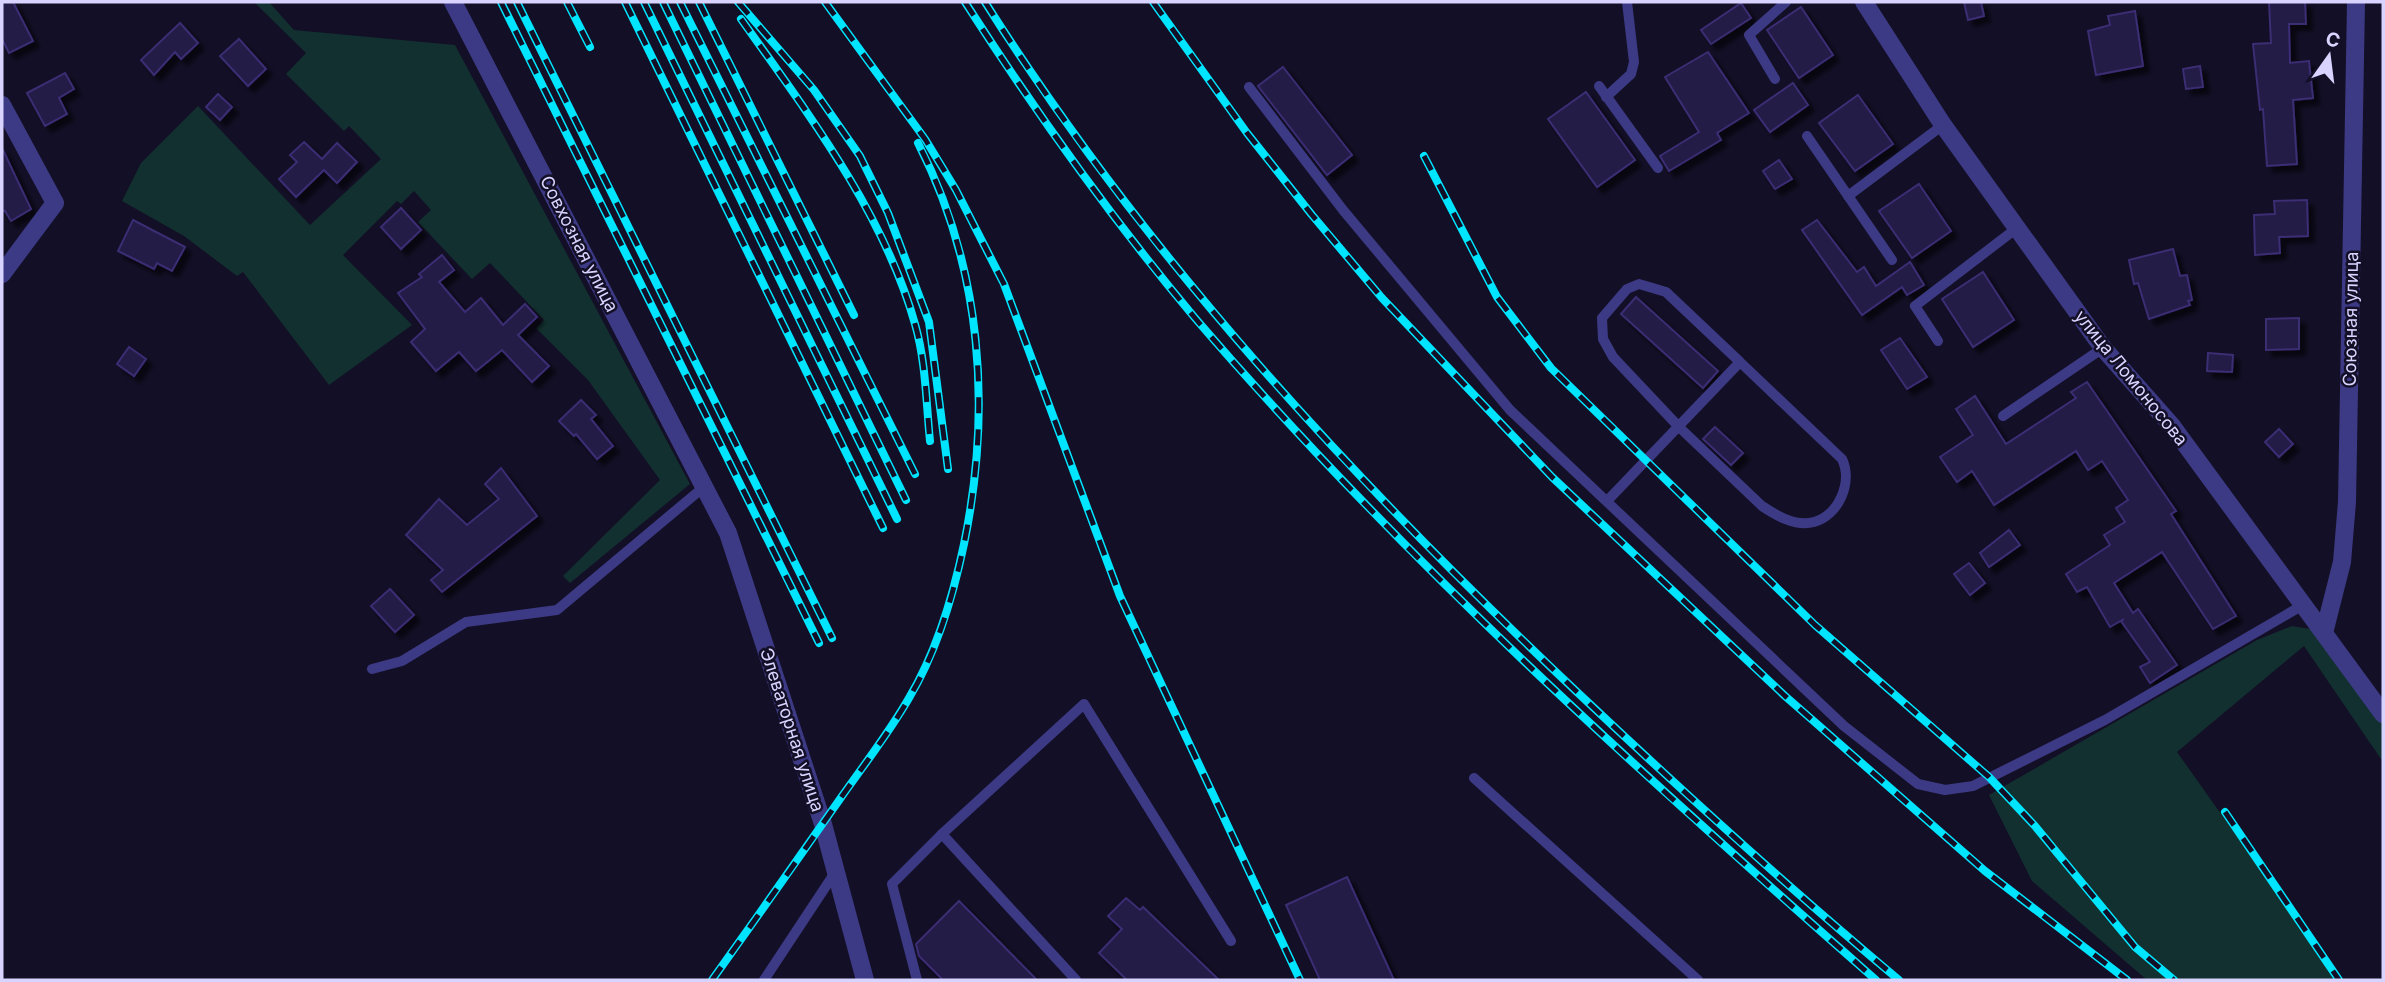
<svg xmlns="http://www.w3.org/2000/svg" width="2385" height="982" viewBox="0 0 2385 982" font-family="Inter,sans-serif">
<defs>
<filter id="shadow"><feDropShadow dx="6" dy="6" stdDeviation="2" flood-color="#0009"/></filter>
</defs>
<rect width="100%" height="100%" fill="#130f26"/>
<g fill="#12302f">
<polygon points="254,2 269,2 294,30 455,45 690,484 570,583 563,576 660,480 588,380 536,328 544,320 490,263 472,279 418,222 431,210 414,191 401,204 397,201 343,255 412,325 329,385 243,272 237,276 184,236 122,201 141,163 198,106 310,225 381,159 349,126 344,131 286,74 306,53"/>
<polygon points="2292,626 2311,629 2330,649 2383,724 2383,762 2304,646 2177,752 2339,980 2147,980 2032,881 1989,795 2257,640"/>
</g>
<g fill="#241b47" stroke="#3b2d73" stroke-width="2" filter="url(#shadow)">
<polygon points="2,2 13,2 33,41 9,53 2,39"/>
<polygon points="1964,2 1981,2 1984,16 1968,20"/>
<polygon points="2269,2 2305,2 2306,24 2289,24 2290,63 2309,61 2313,98 2293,100 2297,164 2267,166 2263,109 2260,110 2253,44 2271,43"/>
<polygon points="1741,3 1751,18 1711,44 1701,30"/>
<polygon points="1801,7 1833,55 1799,78 1767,30"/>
<polygon points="2135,11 2143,66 2096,75 2088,31 2110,25 2108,16"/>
<polygon points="180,23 198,43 181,59 175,52 154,75 141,60"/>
<polygon points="239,39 266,69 248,86 220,56"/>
<polygon points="1708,52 1749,113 1717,133 1721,140 1669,171 1660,156 1699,132 1665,77"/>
<polygon points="2200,66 2203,87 2186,89 2183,69"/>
<polygon points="1283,67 1352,155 1327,175 1258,86"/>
<polygon points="65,73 74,89 59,98 67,114 45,126 27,93"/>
<polygon points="1793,83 1808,105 1770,132 1754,110"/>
<polygon points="1586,92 1635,160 1597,187 1548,119"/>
<polygon points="218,94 232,107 220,120 206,107"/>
<polygon points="1858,95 1893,144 1855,171 1819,123"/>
<polygon points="304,142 322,159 337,143 357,162 337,183 324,170 296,197 279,179 297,162 290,155"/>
<polygon points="2,148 31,209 11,221 5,211 2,211"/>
<polygon points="1779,160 1792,179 1775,189 1763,171"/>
<polygon points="1919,184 1951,231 1912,258 1879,211"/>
<polygon points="2307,200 2308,236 2279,237 2280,253 2255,255 2254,215 2275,214 2274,201"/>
<polygon points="401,208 421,230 401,249 381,227"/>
<polygon points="133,220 185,247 172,271 157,263 154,269 118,251"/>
<polygon points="1817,220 1857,272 1864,267 1876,286 1910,262 1924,285 1907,295 1902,287 1862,315 1802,230"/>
<polygon points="2173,249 2180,276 2187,275 2192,300 2188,301 2190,305 2149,319 2138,283 2134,284 2129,260"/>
<polygon points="442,255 454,270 439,282 465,312 481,298 503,325 525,304 537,317 518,335 549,366 532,382 502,350 476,371 459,352 436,371 411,342 425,329 398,293 422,277 419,274"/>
<polygon points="1983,272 2014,320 1973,347 1942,299"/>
<polygon points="1636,297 1718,371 1703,388 1621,314"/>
<polygon points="2299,318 2299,349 2266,350 2266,319"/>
<polygon points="1900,338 1927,377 1907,389 1881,350"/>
<polygon points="129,347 146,359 134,376 117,364"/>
<polygon points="2208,353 2233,355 2232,372 2207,371"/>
<polygon points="2087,382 2176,511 2171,514 2236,616 2213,629 2162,552 2114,583 2133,613 2138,609 2177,665 2150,683 2140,667 2150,662 2121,621 2124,619 2110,627 2087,587 2077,592 2066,574 2110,545 2104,535 2125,522 2116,508 2128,500 2102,461 2088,470 2076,451 1994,505 1972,471 1957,482 1940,457 1973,435 1956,409 1975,396 2006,444 2076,398 2071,392"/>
<polygon points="581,400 596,415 591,419 613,446 597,459 576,434 574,436 559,421"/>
<polygon points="1715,427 1743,453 1731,465 1703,439"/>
<polygon points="2279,429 2293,444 2279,457 2265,442"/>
<polygon points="501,468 537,516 442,592 431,580 443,570 406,535 439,499 467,525 499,499 485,484"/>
<polygon points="2009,530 2020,545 1989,567 1980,553"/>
<polygon points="1969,563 1985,583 1970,595 1954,574"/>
<polygon points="390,589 414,615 395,632 371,606"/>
<polygon points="1347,877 1394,980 1320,980 1286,905"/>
<polygon points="1126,898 1140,910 1143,907 1219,980 1127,980 1099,953 1122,929 1108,916"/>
<polygon points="959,901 1037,980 943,980 919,956 916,944"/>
</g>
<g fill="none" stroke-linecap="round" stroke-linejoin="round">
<g stroke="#3d3a85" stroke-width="10">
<polyline points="1775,79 1749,35 1786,2"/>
<polyline points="1599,86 1658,168"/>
<polyline points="1249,87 1343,210 1510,410 1844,726 1918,784 1945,790 1973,786 2105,720 2303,605"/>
<polyline points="1606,97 1631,74 1634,62 1627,2"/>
<polyline points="1807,136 1892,260"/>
<polyline points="1848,196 1943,125"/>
<polyline points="1938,341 1915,306 2017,228"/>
<polyline points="2003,416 2103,348"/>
<path d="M 1608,500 L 1740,362 L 1666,292 L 1639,284 L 1627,289 L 1602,318 L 1603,339 L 1613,357 L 1679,427 L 1762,506 C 1777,516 1796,527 1814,522 C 1839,515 1853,482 1842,459 L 1740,362"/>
<polyline points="372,669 402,661 466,622 557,610 705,486"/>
<polyline points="1474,778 1698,980"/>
<polyline points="942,834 1084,704 1231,941"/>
<polyline points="764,980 836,871"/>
<polyline points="917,980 892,884 942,834 1076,980"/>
</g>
<g stroke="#3d3a85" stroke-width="18">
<polyline points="1864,2 1943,125 2103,348 2172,426 2383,714"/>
<polyline points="2,105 55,203 2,274"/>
<polyline points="2324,633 2342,562 2347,502 2356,2"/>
</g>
<polyline stroke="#3d3a85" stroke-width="18" points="453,2 728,533 823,824 865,980"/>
<defs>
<g id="rail">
<polyline points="501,2 819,643"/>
<polyline points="517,2 832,638"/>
<polyline points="567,2 590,47"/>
<polyline points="625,2 883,528"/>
<polyline points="644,2 897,519"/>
<polyline points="663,2 906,500"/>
<polyline points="680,2 915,474"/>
<polyline points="699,2 854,315"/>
<polyline points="738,2 814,90 860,156 888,213 929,322 948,469"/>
<polyline points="825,2 925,139 956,190 1004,284 1120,596 1300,980"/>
<path d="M 965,2 C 1035,111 1112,219 1195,318 C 1402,559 1638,771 1876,980"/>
<path d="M 985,2 C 1148,260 1356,483 1577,692 C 1682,791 1789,888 1899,980"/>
<polyline points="1153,2 1247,133 1312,215 1382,298 1552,477 1785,696 1985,871 2127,980"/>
<path d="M 741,19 C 807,112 884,213 915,324 C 926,362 926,402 930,441"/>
<polyline points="1424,156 1497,297 1551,368 1815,625 1989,777 2035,826 2135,947 2174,980"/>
<polyline points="2225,812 2339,980"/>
<path d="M 712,980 C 755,920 798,859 840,799 C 863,766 889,733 909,698 C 937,651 953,597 964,544 C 992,408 982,268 918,143"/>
</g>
</defs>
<use href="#rail" stroke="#00e5ff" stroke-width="8"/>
<use href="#rail" stroke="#130f26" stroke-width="5" stroke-dasharray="16" stroke-linecap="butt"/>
</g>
<g text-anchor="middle" stroke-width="5" stroke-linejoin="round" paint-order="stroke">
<g font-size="18" fill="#d9d4ff" stroke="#130f26">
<text transform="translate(579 244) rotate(63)" y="6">Совхозная улица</text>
<text transform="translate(2351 319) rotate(-89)" y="6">Союзная улица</text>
<text transform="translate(2131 378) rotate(51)" y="6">улица Ломоносова</text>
<text transform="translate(792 730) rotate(72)" y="6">Элеваторная улица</text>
</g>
</g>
<rect width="2385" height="982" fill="none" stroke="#d9d4ff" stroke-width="7"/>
<g transform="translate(2329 56) rotate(14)" stroke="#130f26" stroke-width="5" paint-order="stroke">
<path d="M0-5L12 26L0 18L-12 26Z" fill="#d9d4ff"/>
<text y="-10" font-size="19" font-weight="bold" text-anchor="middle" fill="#d9d4ff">С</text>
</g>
</svg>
